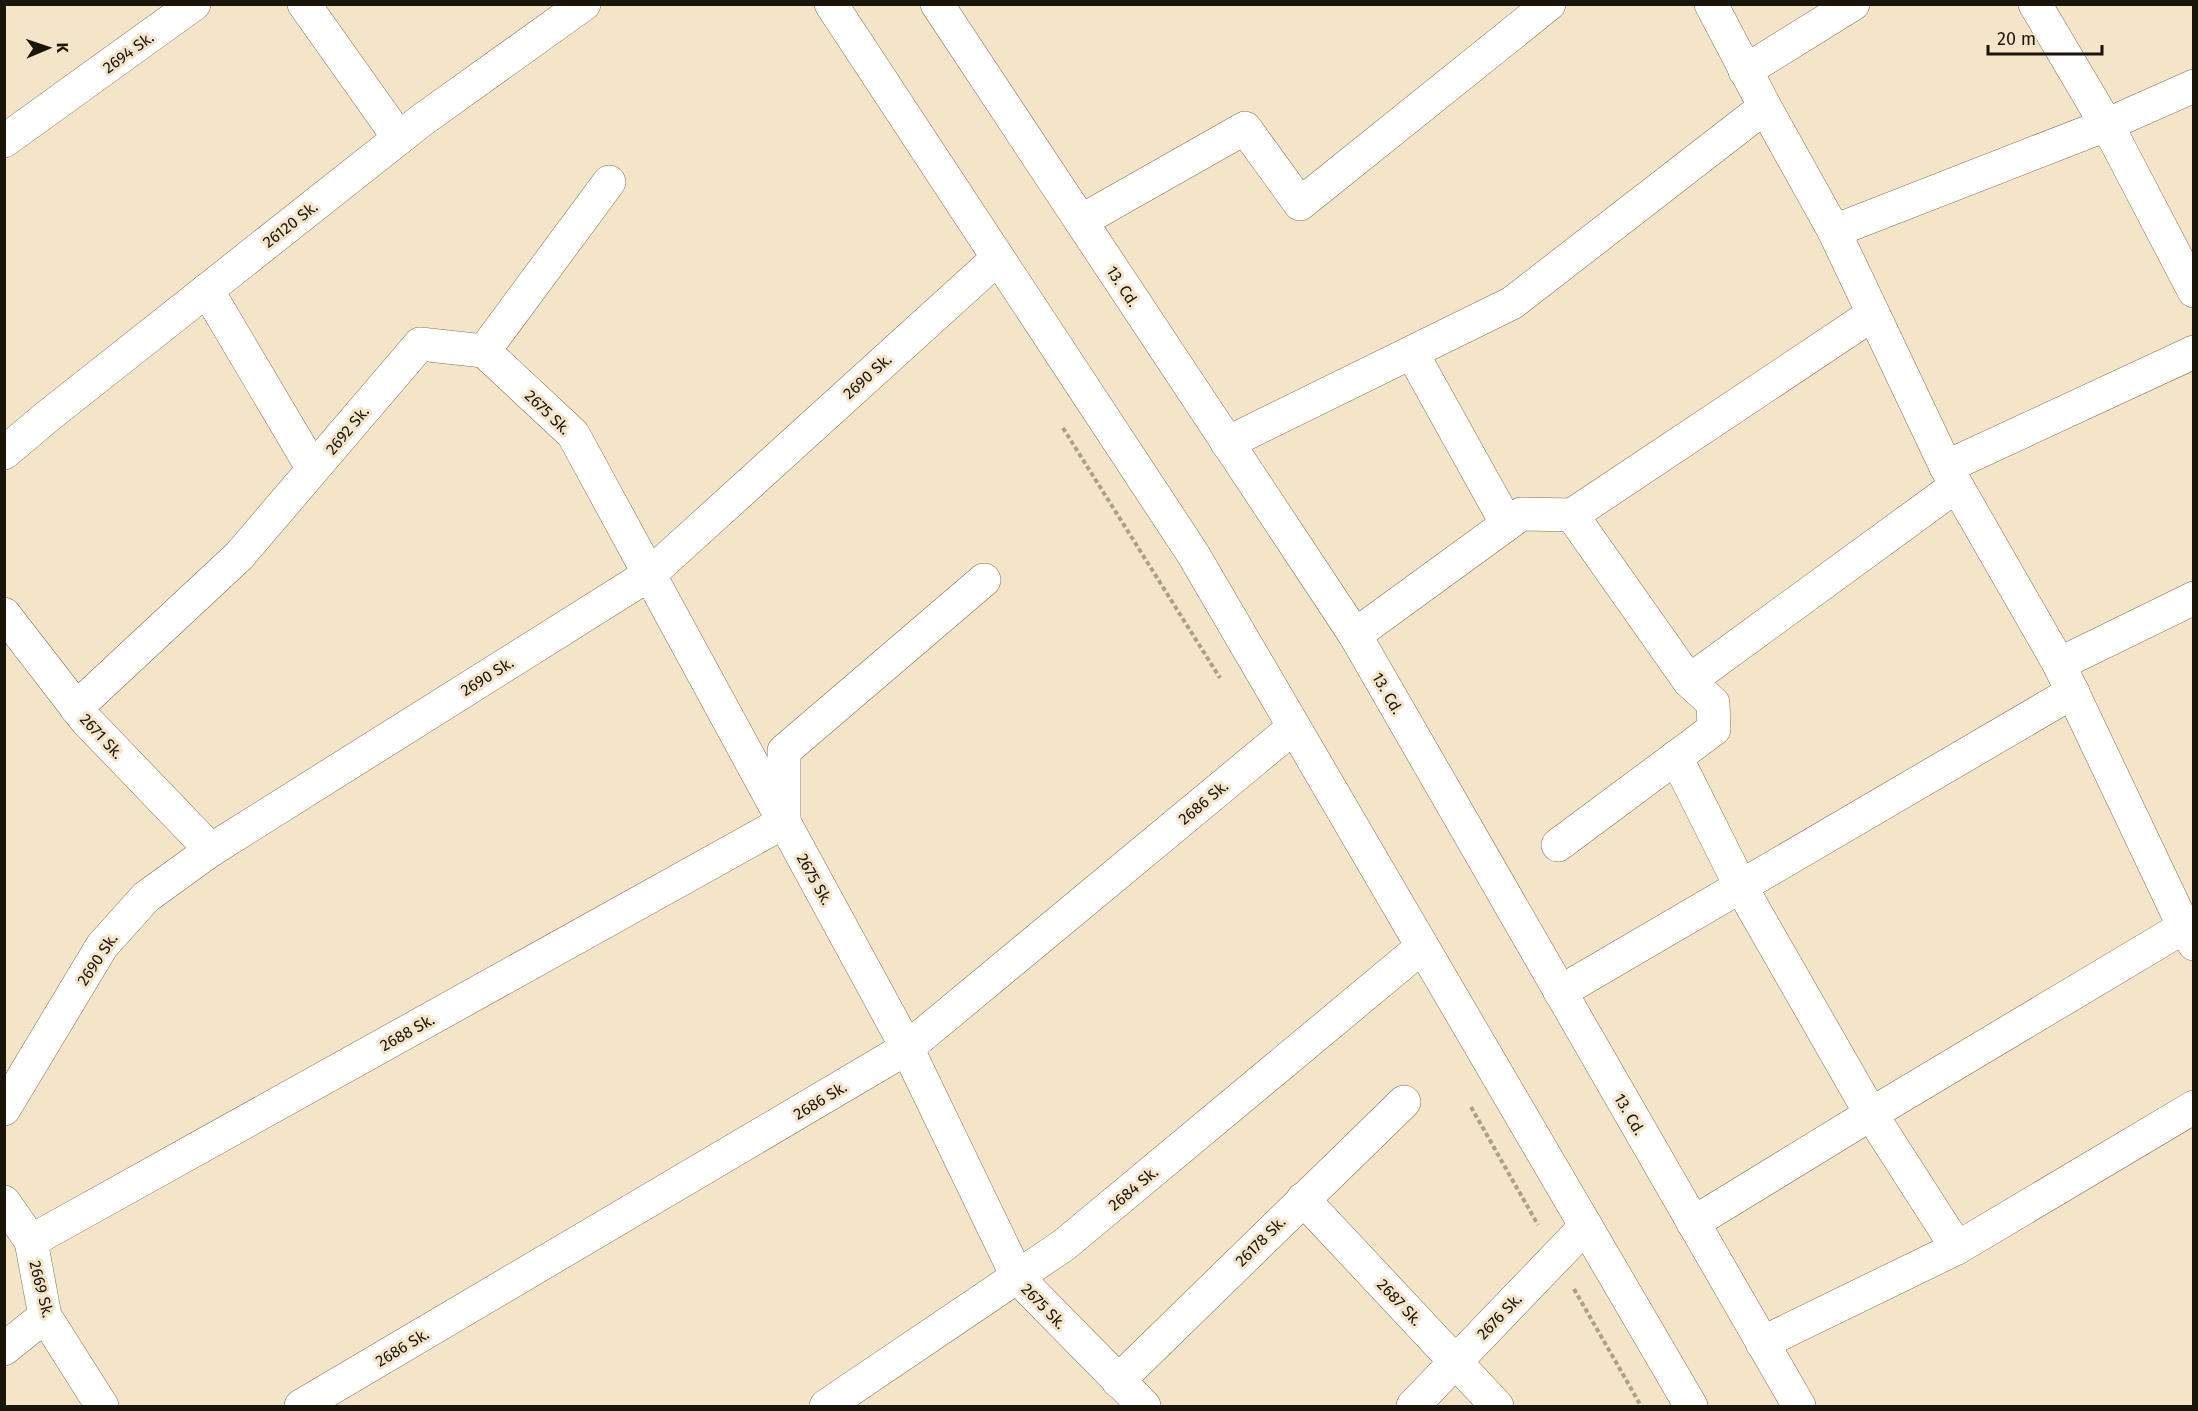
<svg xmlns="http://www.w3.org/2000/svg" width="2198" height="1411" viewBox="0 0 2198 1411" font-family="'Fira Sans',sans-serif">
<rect width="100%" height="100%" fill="#f4e5c8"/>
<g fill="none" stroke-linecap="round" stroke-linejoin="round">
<defs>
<g id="minor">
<polyline points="304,4 399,138"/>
<polyline points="1711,4 1765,107 1834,231 1946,467 2059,664 2184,927 2194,944"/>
<polyline points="2035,4 2113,136 2194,291"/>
<polyline points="1745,71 1853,4"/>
<polyline points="4,141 194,4"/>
<polyline points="1081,221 1245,128 1300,204 1549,4"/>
<polyline points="1834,231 2106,125 2194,86"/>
<polyline points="207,290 313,469"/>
<polyline points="484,351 573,434 907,1048 1018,1278 1144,1406"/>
<polyline points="1412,353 1507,524"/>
<polyline points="1227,443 1512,303 1765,107"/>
<polyline points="4,453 48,416 422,120 584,4"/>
<polyline points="1946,467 2194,352"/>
<polyline points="4,614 86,720 211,850"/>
<polyline points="1355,635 1521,514 1572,515 1873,314"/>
<polyline points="2059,664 2194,598"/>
<polyline points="1689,681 1956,486"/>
<polyline points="76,708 239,556 420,344 484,351 609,182"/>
<polyline points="1676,757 1741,887 1871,1114 1957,1248"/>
<polyline points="1558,845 1714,729 1713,703 1689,681 1572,515"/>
<polyline points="1560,992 2073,692"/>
<polyline points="4,1109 102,946 146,897 211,850 650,574 998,258"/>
<polyline points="1303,1199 1497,1406"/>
<polyline points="4,1202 31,1241 45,1316 102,1406"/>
<polyline points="1693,1223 1871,1114 2184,927"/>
<polyline points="31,1241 784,822 784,751 984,580"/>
<polyline points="1762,1343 1957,1248 2194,1107"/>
<polyline points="4,1349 45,1316"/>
<polyline points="1118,1381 1404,1102"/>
<polyline points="301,1406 907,1048 1294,727"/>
<polyline points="826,1406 1064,1245 1422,947"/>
<polyline points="1413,1406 1586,1226"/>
</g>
<g id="secondary">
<polyline points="831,4 1193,554 1691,1406"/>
<polyline points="937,4 1355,635 1799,1406"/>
</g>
</defs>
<use href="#minor" stroke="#7f7257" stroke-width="34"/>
<use href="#secondary" stroke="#7f7257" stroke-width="34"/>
<g stroke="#aca089" stroke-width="4" stroke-dasharray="4.5 3" stroke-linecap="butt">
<polyline points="1063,428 1220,678"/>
<polyline points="1471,1107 1538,1225"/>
<polyline points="1574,1289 1641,1406"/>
</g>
<use href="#minor" stroke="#fff" stroke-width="33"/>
<use href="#secondary" stroke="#fff" stroke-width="33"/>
</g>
<g text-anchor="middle" stroke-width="6" stroke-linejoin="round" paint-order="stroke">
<g font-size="16" fill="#1a150a" stroke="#f4e5c8">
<text transform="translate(128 52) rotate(-36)" y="6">2694 Sk.</text>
<text transform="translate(290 224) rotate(-38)" y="6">26120 Sk.</text>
<text transform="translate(1123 286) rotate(57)" y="6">13. Cd.</text>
<text transform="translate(867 376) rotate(-42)" y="6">2690 Sk.</text>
<text transform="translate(548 412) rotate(44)" y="6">2675 Sk.</text>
<text transform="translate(347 430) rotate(-50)" y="6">2692 Sk.</text>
<text transform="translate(487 676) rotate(-32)" y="6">2690 Sk.</text>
<text transform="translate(1388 693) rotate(60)" y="6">13. Cd.</text>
<text transform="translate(102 736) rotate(47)" y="6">2671 Sk.</text>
<text transform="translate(1203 802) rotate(-40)" y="6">2686 Sk.</text>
<text transform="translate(815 879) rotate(61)" y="6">2675 Sk.</text>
<text transform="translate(97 959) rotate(-56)" y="6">2690 Sk.</text>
<text transform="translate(407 1032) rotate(-29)" y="6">2688 Sk.</text>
<text transform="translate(820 1100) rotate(-31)" y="6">2686 Sk.</text>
<text transform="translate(1630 1114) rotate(60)" y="6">13. Cd.</text>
<text transform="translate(1133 1188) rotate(-40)" y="6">2684 Sk.</text>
<text transform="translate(1260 1241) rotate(-45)" y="6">26178 Sk.</text>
<text transform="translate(42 1289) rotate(76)" y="6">2669 Sk.</text>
<text transform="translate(1400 1302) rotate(47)" y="6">2687 Sk.</text>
<text transform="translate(1044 1306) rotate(46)" y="6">2675 Sk.</text>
<text transform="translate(1499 1316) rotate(-46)" y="6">2676 Sk.</text>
<text transform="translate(402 1347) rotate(-31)" y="6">2686 Sk.</text>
</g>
</g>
<rect width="2198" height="1411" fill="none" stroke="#1a150a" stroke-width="12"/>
<g transform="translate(48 48) rotate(88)" stroke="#f4e5c8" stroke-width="4.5" paint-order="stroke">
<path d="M0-4.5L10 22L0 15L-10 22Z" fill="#1a150a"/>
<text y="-9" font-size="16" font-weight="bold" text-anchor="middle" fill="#1a150a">K</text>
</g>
<path d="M1988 45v9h114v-9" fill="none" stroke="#1a150a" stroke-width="3"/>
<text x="1997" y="45" font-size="18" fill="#1a150a" stroke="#f4e5c8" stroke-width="4.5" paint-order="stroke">20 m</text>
</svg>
